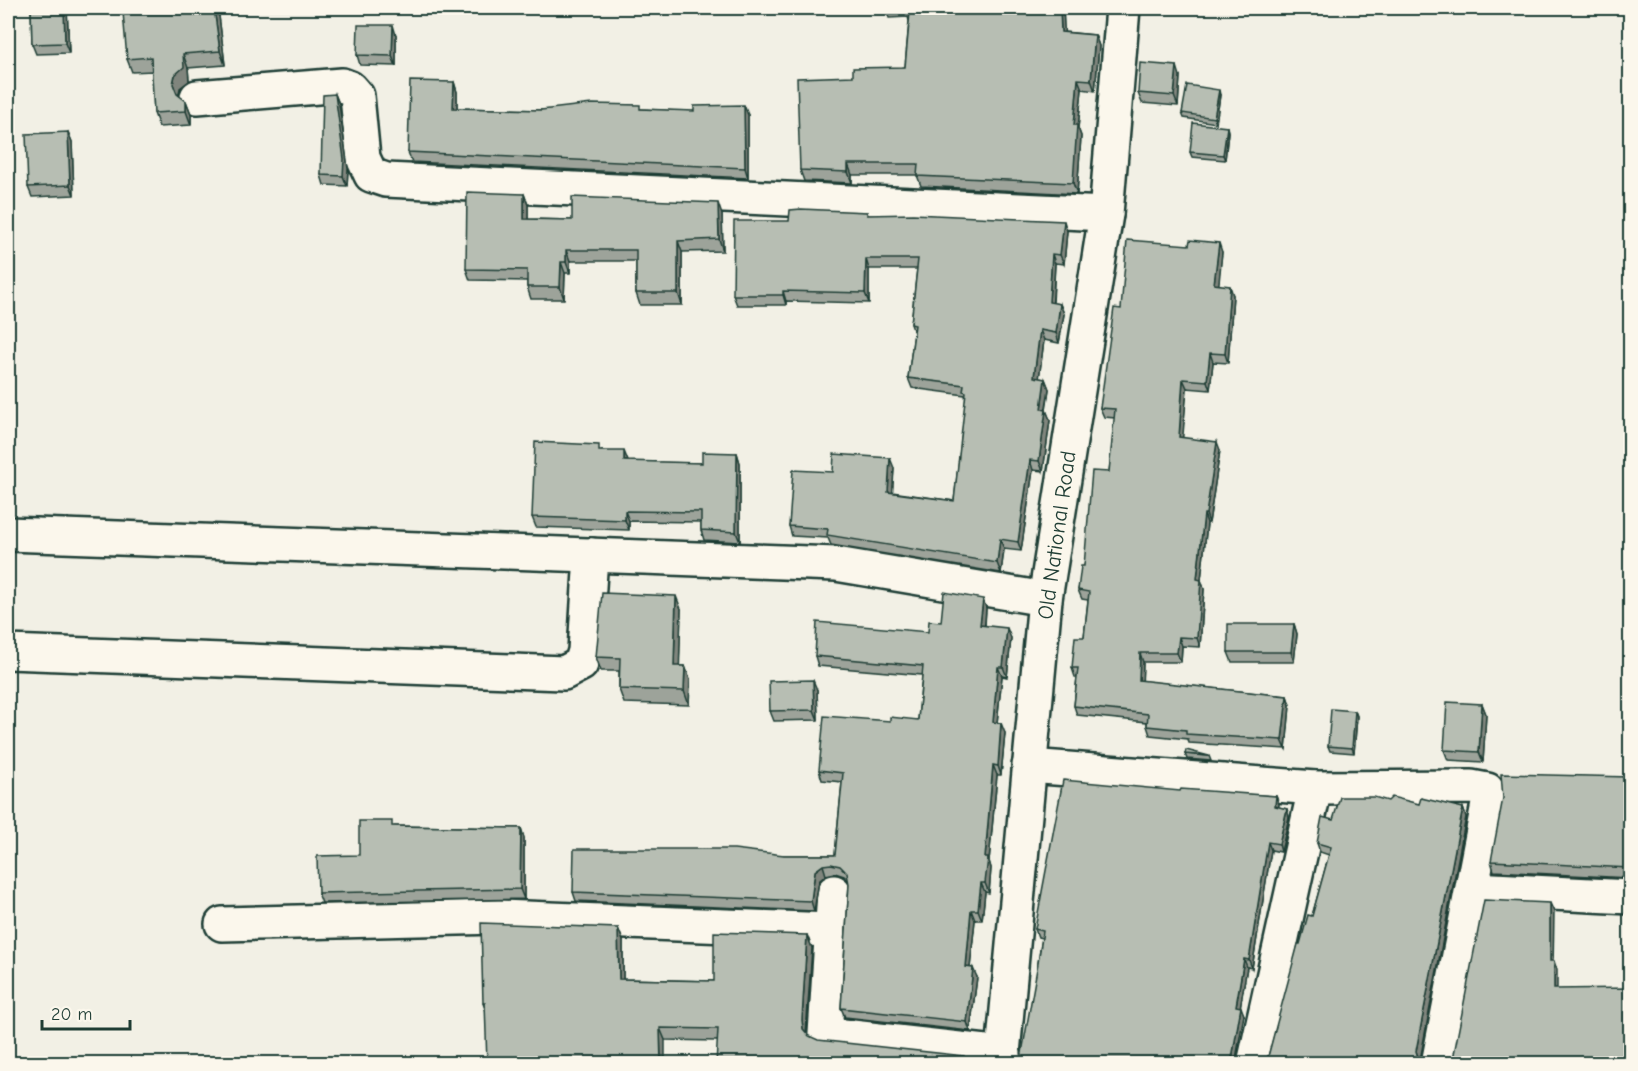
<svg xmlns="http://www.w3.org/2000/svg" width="1638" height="1071" viewBox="0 0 1638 1071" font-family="'Comic Neue',sans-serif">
<rect width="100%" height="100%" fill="#f2f0e5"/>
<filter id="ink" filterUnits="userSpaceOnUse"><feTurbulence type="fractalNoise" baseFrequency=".0167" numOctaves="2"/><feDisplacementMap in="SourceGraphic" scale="12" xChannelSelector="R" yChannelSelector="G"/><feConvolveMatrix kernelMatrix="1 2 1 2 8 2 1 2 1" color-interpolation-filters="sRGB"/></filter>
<g filter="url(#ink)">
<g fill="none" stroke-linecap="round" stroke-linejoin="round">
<polyline stroke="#6e7f75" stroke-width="9" points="535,8 540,8"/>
<defs>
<g id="minor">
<polyline points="197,97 342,85 350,88 357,96 363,158 371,175 386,180 1106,214"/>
<polyline points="8,534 836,564 1045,599"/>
<polyline points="8,652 564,673 581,664 585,651 591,555"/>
<polyline points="1029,766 1315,788 1471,787 1487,790 1488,804 1438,1064"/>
<polyline points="1474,889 1630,897"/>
<polyline points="834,892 825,1034 1004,1054"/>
<polyline points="222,924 499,917 831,930"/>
<polyline points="1254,1064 1315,788"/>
</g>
<polyline id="major" points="1002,1064 1045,599 1106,214 1123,8"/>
</defs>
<use href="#minor" stroke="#1f3d34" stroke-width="38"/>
<use href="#major" stroke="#1f3d34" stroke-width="38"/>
<use href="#minor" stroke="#fbf7ec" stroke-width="33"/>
<use href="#major" stroke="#fbf7ec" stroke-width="33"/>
</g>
<g fill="#9da39a" stroke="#1f3d34" stroke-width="1.5">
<polygon points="31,8 67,8 69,53 36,54 32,44"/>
<polygon points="150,8 218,8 225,65 188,68 189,81 180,88 179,96 186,101 191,114 191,125 159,127 154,113 152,71 132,72 127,59 150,9"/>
<polygon points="885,8 1063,8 1064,32 1095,35 1099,46 1095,91 1082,89 1078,128 1081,136 1077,194 921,186 917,175 852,175 852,183 804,181 800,170 853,76 905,67 909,21 908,17 889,18"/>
<polygon points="396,35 396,66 360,65 357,55"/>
<polygon points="1180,76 1178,106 1142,103 1138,93"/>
<polygon points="454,82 457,92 457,108 541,110 642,109 748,115 748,178 412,162 408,152"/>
<polygon points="335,94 339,104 348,169 347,186 324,185 321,175"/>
<polygon points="1220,95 1216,123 1184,118 1182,113"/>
<polygon points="1227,127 1228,132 1225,160 1192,157 1190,152"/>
<polygon points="68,132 72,142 74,195 32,197 28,187"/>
<polygon points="524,194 528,205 528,219 572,220 722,215 723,251 682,252 682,305 640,305 636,293 636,261 570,261 570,273 565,273 564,299 531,299 527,287 527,281 470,280 466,269"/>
<polygon points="867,212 868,215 1067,231 1064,264 1055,263 1053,303 1060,304 1064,314 1059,343 1044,340 1039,378 1045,379 1049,389 1046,410 1050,420 1043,471 1033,470 1021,551 1004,549 1001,573 831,545 828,538 792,536 789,526 833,472 894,468 892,492 954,501 966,398 965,395 912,388 908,378 914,333 911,324 917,269 869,269 869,303 786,301 786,305 737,305 733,295 789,221"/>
<polygon points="1189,245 1222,252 1218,285 1233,295 1228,363 1213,362 1210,390 1187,388 1182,438 1220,450 1209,523 1207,523 1201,580 1204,589 1200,647 1182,646 1181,662 1143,662 1142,681 1287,696 1290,705 1286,749 1189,743 1188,739 1150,735 1147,726 1147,722 1077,715 1074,706 1077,677 1075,677 1072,668 1084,637 1088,600 1082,599 1078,590 1084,566 1109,472 1115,418 1104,417 1100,408 1121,309"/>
<polygon points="602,451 628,462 702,463 737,453 740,463 740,542 704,540 701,530 701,522 629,521 629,530 536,527 532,517"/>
<polygon points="986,608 985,626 1011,638 1007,677 1002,676 997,723 1005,733 1001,775 997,775 989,861 991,868 989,893 985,892 982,920 975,920 970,968 977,977 970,1031 845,1017 841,1008 849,884 849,881 844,876 835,873 826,875 819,881 814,911 576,901 573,892 784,855 835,855 842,782 822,780 819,770 890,721 918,720 922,675 818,666 815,656 928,632 941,622"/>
<polygon points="681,609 679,666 685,666 690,680 689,705 624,703 619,689 619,671 601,671 596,657"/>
<polygon points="1294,624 1297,634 1294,662 1232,662 1228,652"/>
<polygon points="817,690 818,720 774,721 770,711"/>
<polygon points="1482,704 1486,714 1483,762 1448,760 1444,750"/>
<polygon points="1355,711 1357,716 1354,753 1330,751 1328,746"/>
<polygon points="1185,754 1209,756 1211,761 1187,759"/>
<polygon points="1630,777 1630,878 1494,871 1491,861"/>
<polygon points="1180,791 1276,796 1279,804 1278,807 1287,809 1289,817 1281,852 1271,850 1252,968 1247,967 1240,1007 1244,1015 1038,963 1042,938 1038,937 1035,929"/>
<polygon points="1388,801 1463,808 1466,817 1420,1060 1421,1064 1266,1064 1300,944 1312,916 1329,855 1320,852 1317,843 1333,820"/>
<polygon points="394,826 521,828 524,838 524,899 322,903 318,893 359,855"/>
<polygon points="618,928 623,941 623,979 714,981 807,935 812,948 806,1033 717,1041 665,1040 485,1009 483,1003"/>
</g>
<g fill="#80857d" stroke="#1f3d34" stroke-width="1.5">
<polygon points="64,8 67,8 69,53 65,43"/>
<polygon points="214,8 218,8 225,65 220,51"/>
<polygon points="1060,8 1063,8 1065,43 1061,32"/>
<polygon points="393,25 396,35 396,66 392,56"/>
<polygon points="1095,35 1099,46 1095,91 1091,80"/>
<polygon points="183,54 188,68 189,81 180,88 178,98 173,84 175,75"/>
<polygon points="1177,66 1180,76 1178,106 1174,96"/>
<polygon points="1078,79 1082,89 1078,128 1081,136 1077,194 1073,183 1074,125"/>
<polygon points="454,82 457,92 457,118 453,108"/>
<polygon points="1219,90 1220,95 1216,123 1214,118"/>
<polygon points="335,94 339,104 348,169 347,186 343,176"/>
<polygon points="186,101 191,114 191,125 186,111"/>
<polygon points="744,105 748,115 748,178 745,168"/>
<polygon points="1227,127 1228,132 1225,160 1223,155"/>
<polygon points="68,132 72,142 74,195 70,185"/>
<polygon points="848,164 852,175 852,183 848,172"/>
<polygon points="524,194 528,205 528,230 524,219"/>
<polygon points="718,203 722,215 723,251 719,239"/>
<polygon points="1064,221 1067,231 1064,264 1060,255"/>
<polygon points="678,241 682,252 682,305 678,293"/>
<polygon points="1219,243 1222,252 1218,293 1214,284"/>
<polygon points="566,250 570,261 570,273 566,262"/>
<polygon points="1052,254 1055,263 1052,312 1049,302"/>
<polygon points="866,259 869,269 869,303 865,293"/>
<polygon points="561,262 565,273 564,299 560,287"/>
<polygon points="1230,286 1233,295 1228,363 1225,354"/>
<polygon points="783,291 786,301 786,305 783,295"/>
<polygon points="1060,304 1064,314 1059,343 1056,333"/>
<polygon points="1040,330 1044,340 1038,387 1034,377"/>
<polygon points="1210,353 1213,362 1210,390 1207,381"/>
<polygon points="1045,379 1049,389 1044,419 1041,409"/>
<polygon points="1183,379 1187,388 1182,446 1179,437"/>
<polygon points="1046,410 1050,420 1043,471 1039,461"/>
<polygon points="1217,442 1220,450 1209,523 1206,514"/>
<polygon points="624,451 628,461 624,461"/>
<polygon points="737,453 740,463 740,542 736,532"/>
<polygon points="890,458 894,468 892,502 888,492"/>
<polygon points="1030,460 1033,470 1021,551 1018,542"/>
<polygon points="625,511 629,521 629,530 625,520"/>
<polygon points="1204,514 1207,523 1201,580 1204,589 1200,647 1197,638 1197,579"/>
<polygon points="1000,539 1004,549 1001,573 997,563"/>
<polygon points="676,596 681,609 679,679 674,666"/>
<polygon points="983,599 986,608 984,635 980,625"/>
<polygon points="1294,624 1297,634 1294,662 1291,652"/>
<polygon points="1007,628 1011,638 1007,677 1003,667"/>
<polygon points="1179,637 1182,646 1181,662 1177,653"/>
<polygon points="1140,653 1143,662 1142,689 1139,680"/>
<polygon points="685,666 690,680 689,705 684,691"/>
<polygon points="998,667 1002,676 996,732 993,722"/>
<polygon points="813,680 817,690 818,720 814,710"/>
<polygon points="1287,696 1290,705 1286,749 1282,740"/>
<polygon points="1482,704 1486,714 1483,762 1479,752"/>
<polygon points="1355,711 1357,716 1354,753 1352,748"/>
<polygon points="1001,723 1005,733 1001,775 998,766"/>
<polygon points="993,765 997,775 989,861 991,868 989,893 985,883 985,858"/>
<polygon points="1276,796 1279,804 1278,814 1275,806"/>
<polygon points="1463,808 1466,817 1420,1060 1420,1064 1416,1051"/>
<polygon points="1287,809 1289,817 1281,852 1279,844"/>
<polygon points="521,828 524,838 524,899 520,889"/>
<polygon points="1268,842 1271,850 1252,968 1249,960"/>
<polygon points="823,865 826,875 819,881 814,911 811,901 815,871"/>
<polygon points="981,883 985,892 982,920 978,910"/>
<polygon points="1550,903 1554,912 1553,970 1550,961"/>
<polygon points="971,910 975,920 969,977 966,967"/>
<polygon points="618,928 623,941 623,992 619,979"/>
<polygon points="807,935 812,948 806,1033 803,1029 802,1020"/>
<polygon points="1244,959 1247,967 1239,1014 1236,1006"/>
<polygon points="1554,961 1557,970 1557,997 1554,989"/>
<polygon points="973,968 977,977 970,1031 967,1022"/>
<polygon points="1241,1007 1244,1015 1235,1064 1231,1064"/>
<polygon points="660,1028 665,1040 665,1064 661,1064"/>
</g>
<g fill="#b7beb3" stroke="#1f3d34" stroke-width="1.5">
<polygon points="31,8 64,8 65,43 32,44"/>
<polygon points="150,8 214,8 220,51 183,54 184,67 175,75 173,84 177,94 186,101 186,111 154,113 151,57 127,59 123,12 150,9"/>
<polygon points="906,8 1060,8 1061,32 1095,35 1091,80 1078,79 1074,125 1077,125 1073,183 917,176 918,164 848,164 848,172 800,170 797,78 853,76 853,68 905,67 910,12 906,12"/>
<polygon points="358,25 393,25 392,56 357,55"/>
<polygon points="1140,63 1177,66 1174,96 1138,93"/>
<polygon points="410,81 454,82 453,108 541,110 592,104 640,105 640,109 694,111 694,106 744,105 745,168 408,152"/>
<polygon points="1187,85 1219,90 1214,118 1182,113"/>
<polygon points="335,94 344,159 343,176 321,175 323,95"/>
<polygon points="1193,123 1227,127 1223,155 1190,152"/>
<polygon points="68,132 70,185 28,187 26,134"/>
<polygon points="467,192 524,194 524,219 572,220 572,197 718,203 719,239 678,241 678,293 636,293 636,250 566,250 566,262 561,262 560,287 527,287 527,270 466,269"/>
<polygon points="801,209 867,212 867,215 913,214 1064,221 1060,255 1052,254 1049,302 1060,304 1056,333 1040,330 1034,377 1045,379 1041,409 1046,410 1039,461 1030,460 1018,542 1000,539 997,563 827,535 828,529 789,526 793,470 833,472 834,454 890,458 888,492 954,501 966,392 963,391 964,385 908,378 915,325 911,324 918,259 866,259 865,293 783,291 783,295 733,295 734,221 789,221 790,210"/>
<polygon points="1127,240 1189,245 1190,240 1219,243 1214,284 1230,286 1225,354 1210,353 1207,381 1183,379 1179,437 1217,442 1206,514 1204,514 1197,579 1201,580 1197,638 1179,637 1177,653 1140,653 1139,680 1287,696 1282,740 1186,734 1186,730 1147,726 1148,714 1074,706 1078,668 1072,668 1075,637 1084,637 1089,592 1078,590 1081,566 1084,566 1092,471 1109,472 1115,409 1100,408 1114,308 1121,309"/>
<polygon points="535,442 599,445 599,451 624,451 624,461 702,463 702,452 737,453 736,532 701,530 701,512 625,511 625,520 532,517"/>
<polygon points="944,592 983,599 980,625 1007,628 1003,667 998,667 993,722 1001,723 998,766 993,765 985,858 988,858 985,883 981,883 978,910 971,910 966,967 973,968 967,1022 841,1008 849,884 847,873 840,866 831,864 823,865 815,871 811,901 573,892 574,849 734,849 784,855 835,855 843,773 819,770 824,716 890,721 890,717 918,720 923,666 815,656 817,622 928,632 929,621 941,622"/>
<polygon points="602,593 676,596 674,666 685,666 684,691 619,689 620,658 596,657"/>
<polygon points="1228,624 1294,624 1291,652 1228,652"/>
<polygon points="813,680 814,710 770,711 769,681"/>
<polygon points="1447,702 1482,704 1479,752 1444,750"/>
<polygon points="1331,709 1355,711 1352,748 1328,746"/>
<polygon points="1186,750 1209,756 1185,754"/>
<polygon points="1501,774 1630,777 1630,868 1491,861 1503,798"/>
<polygon points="1063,780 1180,791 1181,789 1276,796 1275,806 1287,809 1279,844 1268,842 1249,960 1244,959 1236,1006 1241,1007 1231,1064 1020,1064 1038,963 1043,931 1035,929"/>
<polygon points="1340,797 1374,797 1388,801 1392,797 1419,804 1421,798 1463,808 1416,1051 1420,1064 1266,1064 1298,944 1300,944 1308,915 1312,916 1331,847 1317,843 1322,817 1333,820"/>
<polygon points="359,821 392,821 392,826 521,828 520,889 318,893 317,856 359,855"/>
<polygon points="1484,900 1550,903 1550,961 1554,961 1554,989 1630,988 1630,1064 1451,1064 1453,1059"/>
<polygon points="481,923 618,928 619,979 714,981 714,932 807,935 802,1020 803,1029 809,1036 818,1040 964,1056 963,1064 716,1064 718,1029 660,1028 661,1064 487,1064 485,1003 483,1003"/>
</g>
</g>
<g text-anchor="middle" stroke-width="4.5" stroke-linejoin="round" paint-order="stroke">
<g font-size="22" fill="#1f3d34" stroke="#fbf7ec">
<text transform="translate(1056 535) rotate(-82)" y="8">Old National Road</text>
</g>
</g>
<rect width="1638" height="1071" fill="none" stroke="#fbf7ec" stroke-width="30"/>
<rect x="15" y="15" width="1608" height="1041" fill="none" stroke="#1f3d34" stroke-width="2" filter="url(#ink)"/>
<path d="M42 1020v9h88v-9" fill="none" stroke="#1f3d34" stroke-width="3"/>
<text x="51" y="1020" font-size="18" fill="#1f3d34" stroke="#fbf7ec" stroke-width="4.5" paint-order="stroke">20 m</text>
</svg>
